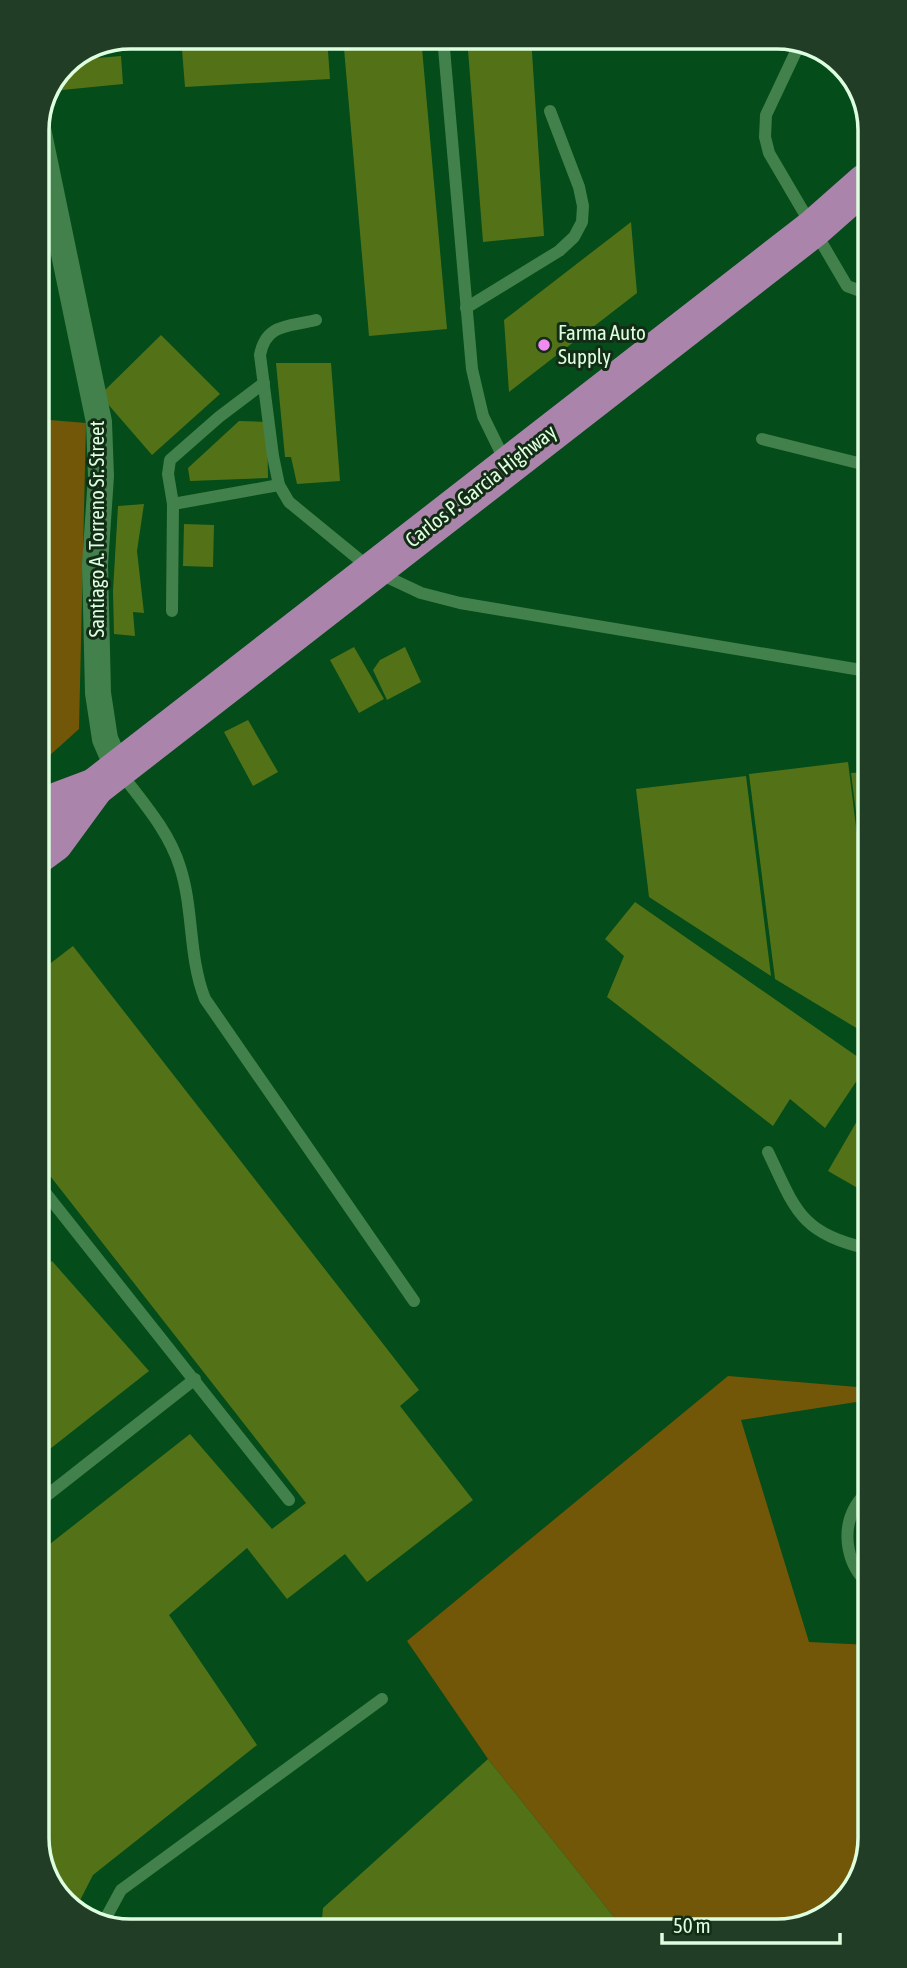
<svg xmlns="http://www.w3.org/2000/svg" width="907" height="1968" viewBox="0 0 907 1968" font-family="'Asap Condensed',sans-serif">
<rect width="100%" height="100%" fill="#044c19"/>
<g fill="#725708">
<polygon points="38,419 86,423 79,729 39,765"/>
<polygon points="728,1376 869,1388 869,1400 741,1420 809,1642 870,1645 870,1839 851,1894 808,1926 622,1927 488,1759 407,1641"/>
</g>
<g fill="#537217">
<polygon points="181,37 327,37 330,79 185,87"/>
<polygon points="343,37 421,37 447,329 369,336"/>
<polygon points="467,37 531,37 544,236 483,242"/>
<polygon points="121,56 123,84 52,91 64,64 73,60"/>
<polygon points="631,222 637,293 509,392 504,320"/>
<polygon points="161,335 220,394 152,455 100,395"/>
<polygon points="276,363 331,363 340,481 297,484 291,457 285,457"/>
<polygon points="239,421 267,422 268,478 190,481 188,468"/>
<polygon points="144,504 137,551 144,613 133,612 135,636 114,634 113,591 118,506"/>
<polygon points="184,524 214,525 213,567 183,566"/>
<polygon points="354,647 384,699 359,713 330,660"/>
<polygon points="405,647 421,682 387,700 373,670 380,660"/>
<polygon points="248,720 278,772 253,786 224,732"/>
<polygon points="848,762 868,923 868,1035 775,979 749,774"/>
<polygon points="867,772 867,891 866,891 851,773"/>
<polygon points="746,776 771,976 649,897 636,789"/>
<polygon points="635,902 868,1064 825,1128 790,1099 773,1126 607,997 624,956 605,939"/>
<polygon points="73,946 419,1390 400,1406 473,1500 367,1582 345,1554 287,1599 247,1548 169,1615 257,1745 93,1875 74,1912 42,1868 41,1551 190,1434 272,1529 306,1503 40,1163 39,972"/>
<polygon points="868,1102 868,1194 828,1171"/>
<polygon points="52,1261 149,1371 41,1456 40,1271"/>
<polygon points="488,1759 622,1927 321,1930 323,1908"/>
<polygon points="161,1924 218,1928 217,1930 160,1931"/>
</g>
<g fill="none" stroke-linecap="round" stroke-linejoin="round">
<g stroke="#42814b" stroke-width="12">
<polyline points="443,37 472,369 483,416 506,463"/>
<polyline points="800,43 766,115 765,137 769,153 847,286 866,293"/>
<polyline points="466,308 559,251 574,237 582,222 583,206 579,187 550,111"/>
<path d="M 316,320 C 289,327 266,323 260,355 L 273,456 L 279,485 L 289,502 L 372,570 L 421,593 L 460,603 L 867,671"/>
<polyline points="762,439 866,465"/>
<polyline points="173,504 279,485"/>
<polyline points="172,611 173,504 168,474 170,460 219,417 264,383"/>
<path d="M 120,772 C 142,801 169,831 180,867 C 194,910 188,956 205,999 L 414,1301"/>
<path d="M 768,1152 C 796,1211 800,1233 869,1249"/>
<polyline points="40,1186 289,1500"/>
<path d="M 869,1489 C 865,1494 859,1500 855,1507 C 841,1532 847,1567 870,1585"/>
<polyline points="41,1500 195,1379"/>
<polyline points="103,1923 121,1890 382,1699"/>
</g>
<polyline stroke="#42814b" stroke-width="26" points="37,124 99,422 101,476 95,565 98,693 105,739 118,769"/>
<g stroke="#aa84ab" stroke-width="38">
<polyline points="39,808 95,787"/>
<polyline points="39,854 54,843 95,787 814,228 865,183"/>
</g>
</g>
<circle fill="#f28af2" stroke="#122c15" stroke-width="2.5" cx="544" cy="345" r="7"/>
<g text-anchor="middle" stroke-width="6" stroke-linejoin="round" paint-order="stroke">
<g font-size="21" fill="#defee0" stroke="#122c15" text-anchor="start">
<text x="558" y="340">Farma Auto<tspan x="558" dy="24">Supply</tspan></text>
</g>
<g font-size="21" fill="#defee0" stroke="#122c15">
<text transform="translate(481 486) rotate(-38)" y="7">Carlos P. Garcia Highway</text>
<text transform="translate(97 529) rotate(-90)" y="7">Santiago A. Torreno Sr. Street</text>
</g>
</g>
<path d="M0 0H907V1968H0ZM130 49H777A81 81 0 0 1 858 130V1838A81 81 0 0 1 777 1919H130A81 81 0 0 1 49 1838V130A81 81 0 0 1 130 49Z" fill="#223d25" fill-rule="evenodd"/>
<path fill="none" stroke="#defee0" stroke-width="3.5" d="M130 49H777A81 81 0 0 1 858 130V1838A81 81 0 0 1 777 1919H130A81 81 0 0 1 49 1838V130A81 81 0 0 1 130 49Z"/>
<path d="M662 1933v10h178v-10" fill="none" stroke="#defee0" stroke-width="3.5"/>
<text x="673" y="1933" font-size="21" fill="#defee0" stroke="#122c15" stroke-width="5" paint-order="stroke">50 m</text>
</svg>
